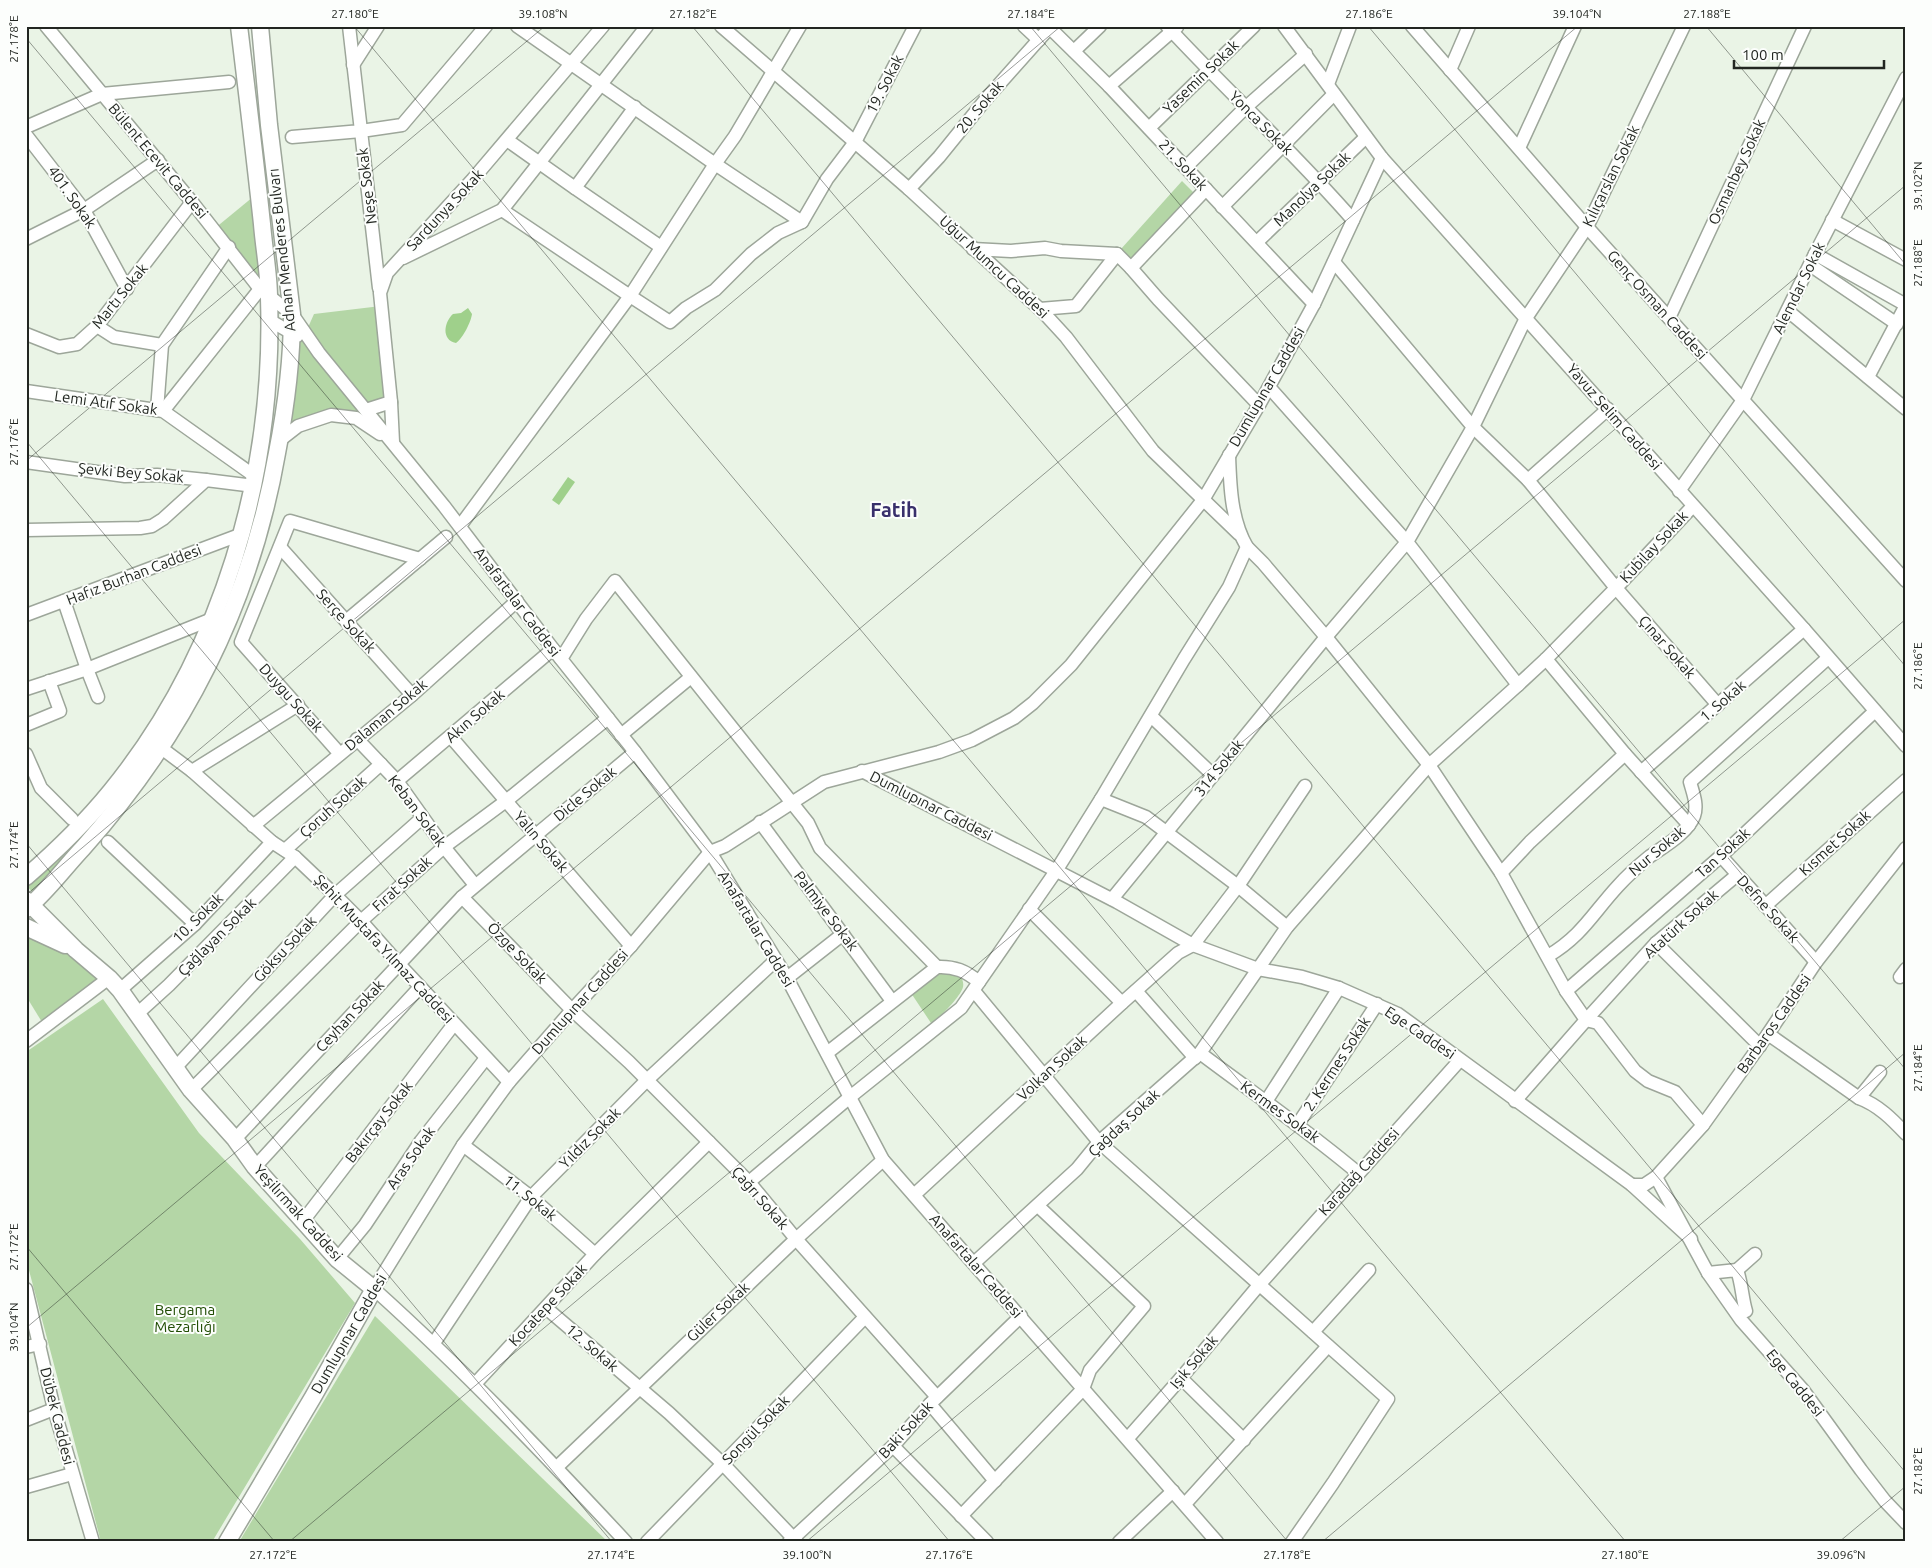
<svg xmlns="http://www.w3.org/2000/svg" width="1932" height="1568" viewBox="0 0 1932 1568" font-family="Ubuntu,sans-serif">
<rect width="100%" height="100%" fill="#eaf4e6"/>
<g fill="#b4d6a6">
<polygon points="1182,181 1195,194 1134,262 1121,249"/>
<polygon points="259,192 269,297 214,229"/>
<polygon points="381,306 391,402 356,418 331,415 280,440 292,338 300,338 317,352 306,332 314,314"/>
<polygon points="93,822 97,825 34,894 26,885"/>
<polygon points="26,927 109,978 45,1027 26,996"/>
<path d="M 944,971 L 960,975 C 962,979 964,982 963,987 C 961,996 939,1019 931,1023 L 911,993 Z"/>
<polygon points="103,999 199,1133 300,1239 355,1303 212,1542 101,1542 26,1259 26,1052"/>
<polygon points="375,1316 608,1542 239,1542"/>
</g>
<g fill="#9fd08b">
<path d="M 468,308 L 472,314 C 471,322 463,338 456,343 C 441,340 444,322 453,314 L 461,313 Z"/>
<polygon points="568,477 575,482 559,505 552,500"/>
</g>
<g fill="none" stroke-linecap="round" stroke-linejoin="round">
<defs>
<g id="minor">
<polyline points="46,26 192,202 260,289 292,314 319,353 444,506 553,649 635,752 710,852 787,978 883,1160 1217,1542"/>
<polyline points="517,26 715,164 735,136 800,26"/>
<polyline points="721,26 909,189 1043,312 1066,337 1153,451 1239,534"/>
<polyline points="1024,26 1039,40"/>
<path d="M 1167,26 C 1228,92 1294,152 1353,220"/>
<polyline points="1284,26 1382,158 1804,629 1906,746"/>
<polyline points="1412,26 1587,227 1906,581"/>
<polyline points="1050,28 1109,86 1314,304"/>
<polyline points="1074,51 1100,26"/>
<polyline points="353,65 378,26"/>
<polyline points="1450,70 1469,26"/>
<polyline points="1328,84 1350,26"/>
<polyline points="1109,86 1177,27"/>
<polyline points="26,127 102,94 229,82"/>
<polyline points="1149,128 1254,26"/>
<polyline points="26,135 84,210 127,289"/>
<polyline points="292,137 361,131 349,26"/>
<polyline points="507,140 575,188 635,107"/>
<polyline points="1519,148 1575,26"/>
<polyline points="1186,167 1245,108 1306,54"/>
<polyline points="575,188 661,247"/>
<polyline points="909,189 939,157 986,99 1051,26"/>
<polyline points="1206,189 1131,268 1158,299 1259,405"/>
<polyline points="1222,207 1334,94"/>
<polyline points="502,210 630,296 715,164 802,222 827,179 855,142 915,26"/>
<polyline points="1832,220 1906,260"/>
<polyline points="26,239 84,210 158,160"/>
<polyline points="1257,242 1366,137"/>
<polyline points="973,249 1011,251 1045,248 1061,251 1117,254"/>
<polyline points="1815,254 1906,305"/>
<polyline points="403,258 502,210 647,26"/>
<polyline points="1334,262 1473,427 1528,480 1616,588 1718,705"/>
<polyline points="1810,265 1897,324"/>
<polyline points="379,288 361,131 402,125 486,26"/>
<polyline points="1040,309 1076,306 1117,254 1131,268"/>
<polyline points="1788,311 1906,409"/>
<polyline points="1669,318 1805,26"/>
<polyline points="269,320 297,336"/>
<polyline points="97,326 114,337 162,345"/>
<polyline points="26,334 59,347 77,344 97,326 192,202"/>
<polyline points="1868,377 1906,305"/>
<polyline points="1269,387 1407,542 1518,685 1546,659"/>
<polyline points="26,391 163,411 256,477"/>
<polyline points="391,402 393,442"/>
<polyline points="157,410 162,345 229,247"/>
<polyline points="366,410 391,402 380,293 387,273 473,179 603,26"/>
<polyline points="163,411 260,289"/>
<polyline points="280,440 298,426 331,415 356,418 380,434"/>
<polyline points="26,462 125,476 157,475 206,480"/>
<polyline points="1528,480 1608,409"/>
<polyline points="1679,491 1743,400 1815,254 1906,78"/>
<polyline points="460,526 630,296 670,322 686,308 715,290 751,254 778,233 802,222"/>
<polyline points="26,530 140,528 152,526 163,519 206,480 254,486"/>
<polyline points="280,547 412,695"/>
<polyline points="1247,547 1263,563 1326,637 1429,765 1501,873 1566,991 1586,1020 1515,1101"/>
<polyline points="64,601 87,669 98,697"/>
<polyline points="26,615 242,534"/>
<polyline points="346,621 446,537"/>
<polyline points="561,659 586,619 615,581 808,823 820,848 937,967"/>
<polyline points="26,689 87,669 212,619"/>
<polyline points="1151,716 1213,775"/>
<polyline points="26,725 60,711 49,681"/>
<polyline points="621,735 691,677"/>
<polyline points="451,737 631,946"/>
<polyline points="357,739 397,781 444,847 475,885"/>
<polyline points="160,747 192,771 272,842 295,857 335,895 361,921 399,964 509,1082"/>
<polyline points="26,754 41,788 72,819"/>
<polyline points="340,754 241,642 290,521 420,559"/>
<polyline points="1625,754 1689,825"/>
<polyline points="192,771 298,705"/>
<polyline points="862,771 1117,902 1193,945 1258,969 1302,977 1339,988 1398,1014 1632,1185 1691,1239"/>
<polyline points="1641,772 1804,629"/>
<polyline points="397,781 553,649"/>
<polyline points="1101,799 1146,817 1238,886 1287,927"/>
<polyline points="760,822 892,1001"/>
<polyline points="253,826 412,695 517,601"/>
<polyline points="108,842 195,924"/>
<polyline points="285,850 381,764"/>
<polyline points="1721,856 1816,962"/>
<polyline points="1501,873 1530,842 1625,754 1546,659 1616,588 1693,506"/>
<polyline points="462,897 572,1010 629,1062 749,1182 796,1239 937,1397"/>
<polyline points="1112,899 1326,637 1407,542 1473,427 1526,318 1587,227 1684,26"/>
<polyline points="1765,906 1906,780"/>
<polyline points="1029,909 1122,1003"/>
<polyline points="1656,943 1760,1046"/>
<path d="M 1548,956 C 1582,936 1593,913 1618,886 C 1627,876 1638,866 1649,857 C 1663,847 1688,833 1694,816 C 1698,805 1693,793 1690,782 L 1828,658"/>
<polyline points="1900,977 1906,969"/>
<polyline points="787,978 843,934"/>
<polyline points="120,990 195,924 272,842"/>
<polyline points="974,991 1099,1142 1388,1399 1333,1483 1292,1542"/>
<polyline points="1136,991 1195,1058"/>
<polyline points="1566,991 1721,856 1875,711"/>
<polyline points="137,1014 169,985 295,857"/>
<polyline points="1768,1034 1859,1098"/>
<polyline points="26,1041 109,978"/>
<path d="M 827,1053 L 937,967 C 954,966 966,971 979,982"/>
<path d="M 1200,1053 C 1253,1093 1307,1130 1358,1173"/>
<polyline points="176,1067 335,895 422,818"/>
<path d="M 1880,1072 L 1859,1098 C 1878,1105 1892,1119 1906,1134"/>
<polyline points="191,1090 361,921 444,847 506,801 608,718"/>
<polyline points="1265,1103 1339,988"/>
<polyline points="1298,1124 1377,1004"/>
<polyline points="1703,1125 1675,1092 1648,1081 1635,1071 1598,1023 1586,1020 1656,943 1737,875"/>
<polyline points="235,1139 462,897 635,752"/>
<polyline points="463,1145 531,1197 595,1254"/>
<polyline points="255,1167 420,987"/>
<polyline points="1656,1177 1708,1273 1741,1320 1803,1390 1861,1470 1885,1501 1906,1523"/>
<path d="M 749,1182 L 850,1097 L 961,1008 L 1056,871 L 1101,799 L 1184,659 L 1229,587 L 1247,547 C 1231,520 1230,485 1229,455"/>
<polyline points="1632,1185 1644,1185 1656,1177 1703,1125 1768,1034 1816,962 1906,848"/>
<polyline points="914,1195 1122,1003 1178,953 1193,945 1238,886 1305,786"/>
<polyline points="303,1221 454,1024"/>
<polyline points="337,1259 365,1225 421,1141 486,1058"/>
<polyline points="974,1263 1077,1169 1099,1142 1200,1053 1287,927 1429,765 1518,685"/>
<polyline points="1737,1270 1755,1254"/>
<path d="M 1708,1273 L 1737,1270 C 1742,1284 1742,1298 1746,1311"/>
<polyline points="26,1289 54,1409 93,1542"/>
<polyline points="546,1308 669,1413 723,1464 797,1542"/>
<polyline points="1313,1332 1369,1270"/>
<polyline points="434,1343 531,1197 647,1080 776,960"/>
<polyline points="26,1347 40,1344"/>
<polyline points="1181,1378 1244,1440"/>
<polyline points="475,1384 595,1254 709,1142"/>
<polyline points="930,1404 995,1481"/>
<polyline points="26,1420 54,1409"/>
<polyline points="1128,1438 1181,1378 1259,1285 1460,1060"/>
<polyline points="893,1446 987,1542"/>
<polyline points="557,1467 796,1239 883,1160"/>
<polyline points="26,1487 72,1474"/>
<polyline points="1185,1504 1328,1346"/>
<polyline points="961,1516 1083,1389 1090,1370 1144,1306 1038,1206"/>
<path d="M 626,1542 C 545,1455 463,1369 374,1289 L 463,1145 L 509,1082 L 572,1010 L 631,946 L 710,852 L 725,846 L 824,782 L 939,752 L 972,740 L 1014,718 L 1033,703 L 1071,665 L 1203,500 L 1259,405 L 1314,304 L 1382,158"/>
<polyline points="647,1542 865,1317"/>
<polyline points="789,1542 893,1446 930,1404 1021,1316"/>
<polyline points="1119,1542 1173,1491"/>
</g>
<g id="major">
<path d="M 26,877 C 56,851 85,823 111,791 C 222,655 275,473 269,298 C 269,274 264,249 262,224 C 255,158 247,92 239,26"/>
<polyline points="26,900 76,950 109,978 120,990 191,1090 235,1139 255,1167 337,1259 374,1289 313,1397 227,1542"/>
<path d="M 26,909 C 47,892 64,868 83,848 C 184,735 251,602 277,453 C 286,407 292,360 292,314 L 269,125 L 260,26"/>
<polyline points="26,927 65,945"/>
</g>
</defs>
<use href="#minor" stroke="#9da69a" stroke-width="15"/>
<use href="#major" stroke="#9da69a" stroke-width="19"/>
<use href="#minor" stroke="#fff" stroke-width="12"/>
<use href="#major" stroke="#fff" stroke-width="16"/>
</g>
<path fill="none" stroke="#222621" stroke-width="1" stroke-opacity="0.45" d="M 354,26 L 1626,1542M 692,26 L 1906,1473M 1030,26 L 1906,1070M 1368,26 L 1906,667M 1706,26 L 1906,265M 26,28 L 28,26M 26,38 L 1288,1542M 26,441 L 950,1542M 26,461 L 545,26M 26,843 L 612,1542M 26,895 L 1061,26M 26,1246 L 275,1542M 26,1328 L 1578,26M 289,1542 L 1906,185M 806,1542 L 1906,619M 1322,1542 L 1906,1052M 1839,1542 L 1906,1486"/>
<g text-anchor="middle" stroke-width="4" stroke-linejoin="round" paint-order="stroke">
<g font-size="15" fill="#222621" stroke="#fcfefc">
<text transform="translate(1201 77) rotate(-44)" y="5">Yasemin Sokak</text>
<text transform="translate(885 84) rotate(-63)" y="5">19. Sokak</text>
<text transform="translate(980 107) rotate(-50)" y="5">20. Sokak</text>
<text transform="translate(1261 123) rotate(45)" y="5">Yonca Sokak</text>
<text transform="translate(158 161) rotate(50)" y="5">Bülent Ecevit Caddesi</text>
<text transform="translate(1183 165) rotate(47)" y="5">21. Sokak</text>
<text transform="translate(1737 172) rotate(-65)" y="5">Osmanbey Sokak</text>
<text transform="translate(1611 176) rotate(-64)" y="5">Kılıçarslan Sokak</text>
<text transform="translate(367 186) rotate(-97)" y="5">Neşe Sokak</text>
<text transform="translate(1312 189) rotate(-44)" y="5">Manolya Sokak</text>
<text transform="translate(72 197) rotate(55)" y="5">401. Sokak</text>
<text transform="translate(445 210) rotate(-47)" y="5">Sardunya Sokak</text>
<text transform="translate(282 250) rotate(-96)" y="5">Adnan Menderes Bulvarı</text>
<text transform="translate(994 267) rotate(43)" y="5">Uğur Mumcu Caddesi</text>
<text transform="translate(1799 288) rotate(-64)" y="5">Alemdar Sokak</text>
<text transform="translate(120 296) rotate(-51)" y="5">Martı Sokak</text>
<text transform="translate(1657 305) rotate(48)" y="5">Genç Osman Caddesi</text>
<text transform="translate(1267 387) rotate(-60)" y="5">Dumlupınar Caddesi</text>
<text transform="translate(106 403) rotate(8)" y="5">Lemi Atıf Sokak</text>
<text transform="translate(1614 417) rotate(49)" y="5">Yavuz Selim Caddesi</text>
<text transform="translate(131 473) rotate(5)" y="5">Şevki Bey Sokak</text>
<text transform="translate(1654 547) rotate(-47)" y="5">Kubilay Sokak</text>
<text transform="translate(134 575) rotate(-21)" y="5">Hafız Burhan Caddesi</text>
<text transform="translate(517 602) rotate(53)" y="5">Anafartalar Caddesi</text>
<text transform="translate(346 621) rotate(48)" y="5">Serçe Sokak</text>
<text transform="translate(1667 647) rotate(49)" y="5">Çınar Sokak</text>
<text transform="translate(291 698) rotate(48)" y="5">Duygu Sokak</text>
<text transform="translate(1723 701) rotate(-41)" y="5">1. Sokak</text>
<text transform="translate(386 715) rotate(-40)" y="5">Dalaman Sokak</text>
<text transform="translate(475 716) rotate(-41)" y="5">Akın Sokak</text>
<text transform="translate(1219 768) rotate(-51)" y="5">314 Sokak</text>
<text transform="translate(585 794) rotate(-40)" y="5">Dicle Sokak</text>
<text transform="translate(931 806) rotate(27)" y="5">Dumlupınar Caddesi</text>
<text transform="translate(333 807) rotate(-42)" y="5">Çoruh Sokak</text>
<text transform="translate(417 811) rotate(53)" y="5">Keban Sokak</text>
<text transform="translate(541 842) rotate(50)" y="5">Yalın Sokak</text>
<text transform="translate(1835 843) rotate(-42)" y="5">Kısmet Sokak</text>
<text transform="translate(1657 851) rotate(-40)" y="5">Nur Sokak</text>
<text transform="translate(1723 853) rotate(-42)" y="5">Tan Sokak</text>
<text transform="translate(402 884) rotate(-42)" y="5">Fırat Sokak</text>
<text transform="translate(1768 909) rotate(48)" y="5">Defne Sokak</text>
<text transform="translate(826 911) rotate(53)" y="5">Palmiye Sokak</text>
<text transform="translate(198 918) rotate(-44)" y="5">10. Sokak</text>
<text transform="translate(1681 924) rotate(-42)" y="5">Atatürk Sokak</text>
<text transform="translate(756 929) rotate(59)" y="5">Anafartalar Caddesi</text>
<text transform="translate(217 937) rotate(-45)" y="5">Çağlayan Sokak</text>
<text transform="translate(285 949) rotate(-47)" y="5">Göksu Sokak</text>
<text transform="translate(384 949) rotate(47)" y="5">Şehit Mustafa Yılmaz Caddesi</text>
<text transform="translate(517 953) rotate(46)" y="5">Özge Sokak</text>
<text transform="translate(580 1002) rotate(-48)" y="5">Dumlupınar Caddesi</text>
<text transform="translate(350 1016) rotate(-47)" y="5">Ceyhan Sokak</text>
<text transform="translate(1774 1024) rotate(-55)" y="5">Barbaros Caddesi</text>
<text transform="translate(1420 1033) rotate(34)" y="5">Ege Caddesi</text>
<text transform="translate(1337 1064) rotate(-57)" y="5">2. Kermes Sokak</text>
<text transform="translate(1052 1068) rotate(-43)" y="5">Volkan Sokak</text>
<text transform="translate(1280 1112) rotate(36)" y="5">Kermes Sokak</text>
<text transform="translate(379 1122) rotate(-52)" y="5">Bakırçay Sokak</text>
<text transform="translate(1124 1123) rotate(-43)" y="5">Çağdaş Sokak</text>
<text transform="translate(590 1138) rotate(-45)" y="5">Yıldız Sokak</text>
<text transform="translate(411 1158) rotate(-55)" y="5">Aras Sokak</text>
<text transform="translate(1359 1172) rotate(-48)" y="5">Karadağ Caddesi</text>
<text transform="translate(530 1198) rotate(39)" y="5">11. Sokak</text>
<text transform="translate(760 1198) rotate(49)" y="5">Çağrı Sokak</text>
<text transform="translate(298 1213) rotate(48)" y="5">Yeşilırmak Caddesi</text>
<text transform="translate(976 1266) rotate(49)" y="5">Anafartalar Caddesi</text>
<text transform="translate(548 1305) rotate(-47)" y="5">Kocatepe Sokak</text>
<text transform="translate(718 1312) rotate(-43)" y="5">Güler Sokak</text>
<text transform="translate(349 1334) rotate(-60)" y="5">Dumlupınar Caddesi</text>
<text transform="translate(592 1348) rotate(41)" y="5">12. Sokak</text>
<text transform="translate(1194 1362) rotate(-50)" y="5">Işık Sokak</text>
<text transform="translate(1795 1383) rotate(51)" y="5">Ege Caddesi</text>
<text transform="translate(57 1416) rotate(76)" y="5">Dübek Caddesi</text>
<text transform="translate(756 1430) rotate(-46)" y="5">Songül Sokak</text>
<text transform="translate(906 1430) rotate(-47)" y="5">Baki Sokak</text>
</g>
<g font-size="15" fill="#214d04" stroke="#fcfefc">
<text x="185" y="1315">Bergama<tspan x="185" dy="17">Mezarlığı</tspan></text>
</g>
<g font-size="20" font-weight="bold" fill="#39306c" stroke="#fcfefc">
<text x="894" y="517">Fatih</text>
</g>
</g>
<rect width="1932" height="1568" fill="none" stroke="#fcfefc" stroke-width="55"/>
<path d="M1734 60v8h150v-8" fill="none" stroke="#222621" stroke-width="2.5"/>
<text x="1742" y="60" font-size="15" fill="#222621" stroke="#fcfefc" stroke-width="4" paint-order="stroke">100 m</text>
<rect x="28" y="28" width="1876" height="1512" fill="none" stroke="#222621" stroke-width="2"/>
<g font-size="12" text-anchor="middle" fill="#222621">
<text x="355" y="18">27.180°E</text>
<text x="543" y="18">39.108°N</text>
<text x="693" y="18">27.182°E</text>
<text x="1031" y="18">27.184°E</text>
<text x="1369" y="18">27.186°E</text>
<text x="1577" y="18">39.104°N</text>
<text x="1707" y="18">27.188°E</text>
<text transform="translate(14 39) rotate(-90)" y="4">27.178°E</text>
<text transform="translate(1918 186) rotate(-90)" y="4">39.102°N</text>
<text transform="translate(1918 263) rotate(-90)" y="4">27.188°E</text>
<text transform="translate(14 442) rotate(-90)" y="4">27.176°E</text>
<text transform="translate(1918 666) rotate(-90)" y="4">27.186°E</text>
<text transform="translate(14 845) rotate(-90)" y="4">27.174°E</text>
<text transform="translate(1918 1068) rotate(-90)" y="4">27.184°E</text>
<text transform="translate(14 1247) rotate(-90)" y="4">27.172°E</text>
<text transform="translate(14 1327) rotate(-90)" y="4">39.104°N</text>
<text transform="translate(1918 1471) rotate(-90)" y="4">27.182°E</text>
<text x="273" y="1559">27.172°E</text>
<text x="611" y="1559">27.174°E</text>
<text x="807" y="1559">39.100°N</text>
<text x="949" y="1559">27.176°E</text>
<text x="1287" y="1559">27.178°E</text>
<text x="1625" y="1559">27.180°E</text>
<text x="1841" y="1559">39.096°N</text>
</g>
</svg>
